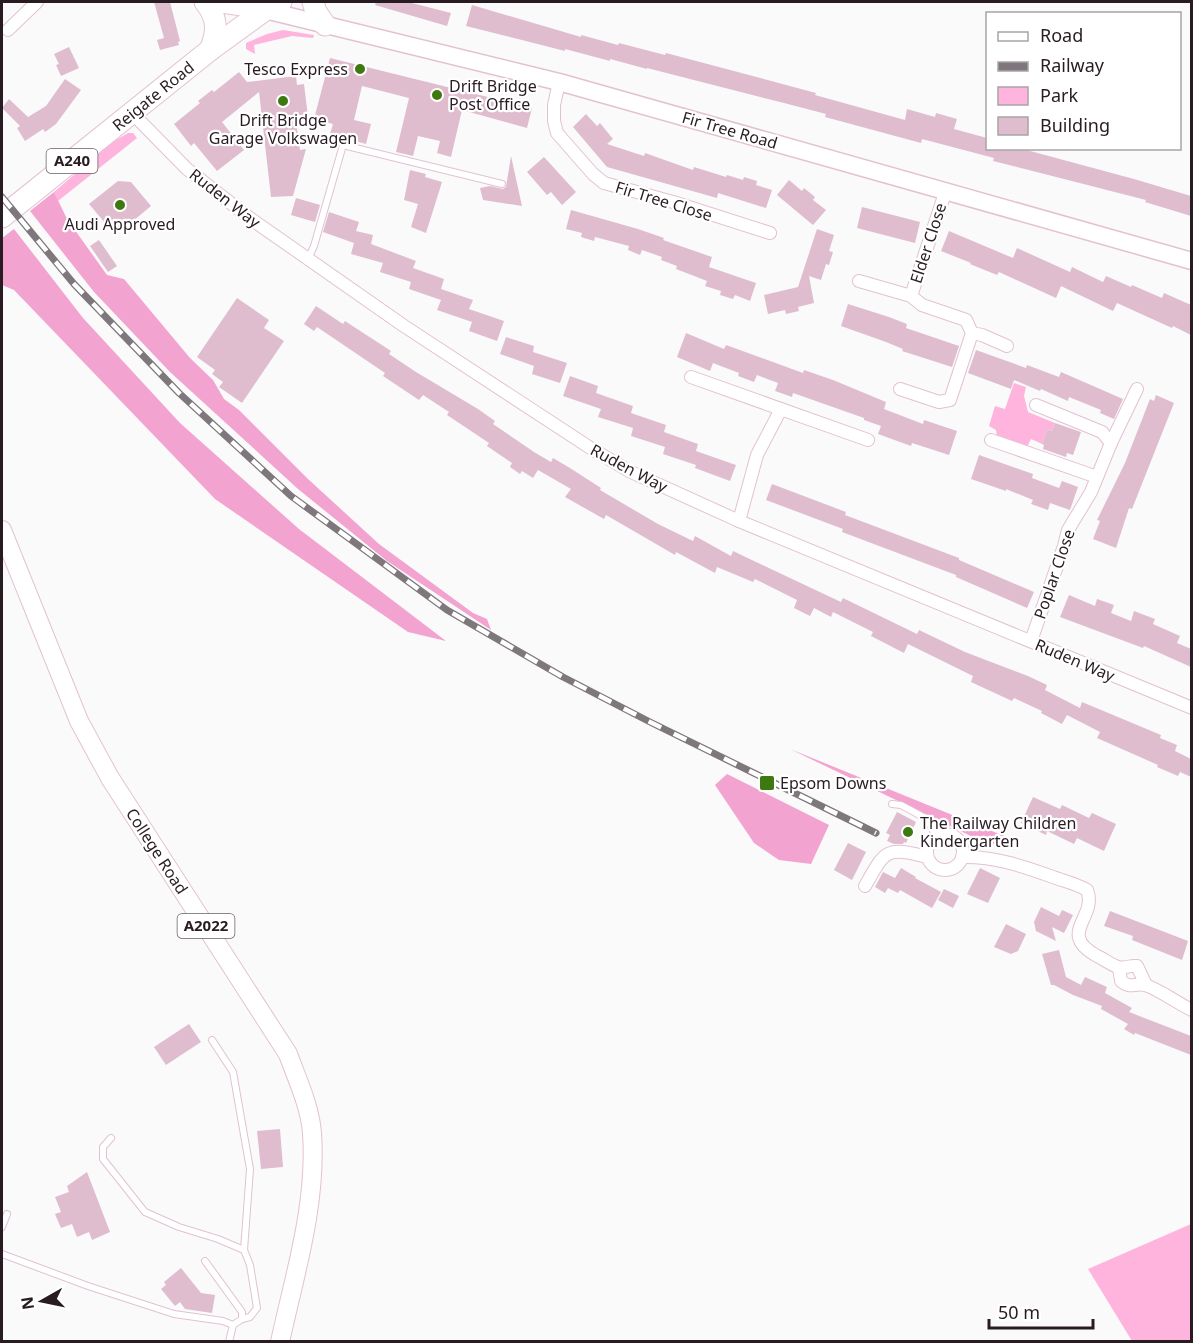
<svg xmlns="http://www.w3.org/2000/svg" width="1193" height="1343" viewBox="0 0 1193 1343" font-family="'Noto Sans',sans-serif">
<rect width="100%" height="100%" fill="#fafafa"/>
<g fill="#ffb4dd">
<polygon points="283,30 314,35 313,38 292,36 254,45 255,54 246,49 246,43 267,34"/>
<polygon points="128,133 133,133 137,138 58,201 54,192 111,143"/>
<polygon points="1014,383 1026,387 1024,396 1028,412 1055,423 1052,431 1047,429 1042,444 1031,439 1026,449 997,437 996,430 989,426 995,406 1005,409"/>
<polygon points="1191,1224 1191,1341 1132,1341 1088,1269"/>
</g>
<g fill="#f3a3cf">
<polygon points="54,192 67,219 107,275 124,279 190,358 213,380 224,399 239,410 308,479 379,544 473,613 487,619 491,630 387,561 298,489 170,372 94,292 30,211"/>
<polygon points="14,229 83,318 180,423 299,529 446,641 408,632 215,499 14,290 2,285 2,238"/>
<polygon points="790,749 1009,838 1004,847 975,838"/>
<polygon points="727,774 829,825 811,864 779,860 754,843 715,785"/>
</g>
<g fill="#dfbdcf">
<polygon points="154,2 170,2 180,41 178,42 179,45 160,50 157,40 164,38"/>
<polygon points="376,2 408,2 451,13 447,26 375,5"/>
<polygon points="472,5 581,37 581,35 618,45 619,43 665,55 666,53 734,71 816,93 815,95 905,120 907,109 935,117 936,113 957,119 954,129 987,138 987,148 1019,148 1134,179 1191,196 1191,216 1145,202 1146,200 993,161 994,158 922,139 921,143 825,117 826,114 784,103 647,68 647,69 610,59 610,61 565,49 565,51 466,26"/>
<polygon points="69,47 79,68 61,76 56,65 59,64 54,54"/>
<polygon points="330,58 532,108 527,128 462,110 451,157 437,153 440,141 418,136 413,156 396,152 409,98 362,86 354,120 371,124 366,144 330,134 333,124 314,119"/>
<polygon points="239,72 247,82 296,76 297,85 304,84 308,117 295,114 300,150 306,149 293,196 271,197 259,92 222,122 244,150 217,171 194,143 191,146 174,124 200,103 198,101 212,90 214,92"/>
<polygon points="65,79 81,90 56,124 45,132 43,129 25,141 17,128 20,126 2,108 9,99 28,117 46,106"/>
<polygon points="586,114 597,126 600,123 613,139 607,144 644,156 645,153 693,170 694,167 726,177 727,175 743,180 744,177 757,181 756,185 772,190 766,208 718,193 717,198 607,167 573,127"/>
<polygon points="511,156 522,206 483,200 480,188 490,186 503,189 506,187"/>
<polygon points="544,157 576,192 562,205 551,192 547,195 527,172"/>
<polygon points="410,170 426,174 425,177 442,182 426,233 411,227 418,204 404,200"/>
<polygon points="789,180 802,191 804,188 815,197 813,200 826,210 813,225 777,195"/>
<polygon points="118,181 131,182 151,206 121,231 111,230 89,204"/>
<polygon points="296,198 320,205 315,222 291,215"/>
<polygon points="862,207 920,222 915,243 857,228"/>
<polygon points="571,210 638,229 664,238 663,240 712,257 709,267 756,283 750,301 735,295 733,299 720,295 721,291 705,286 707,281 676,269 677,266 661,260 662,257 642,250 640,255 628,250 629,246 595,237 594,241 581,237 582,233 566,229"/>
<polygon points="329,212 359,222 356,231 373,235 371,244 416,261 413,268 444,279 441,289 473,300 469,309 504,321 497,341 469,331 472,322 437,310 441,300 409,289 411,282 380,272 383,263 351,254 354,243 323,232"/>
<polygon points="817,229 834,235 829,251 833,252 829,265 826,264 821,280 809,276 814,303 798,307 799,311 786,314 785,310 768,314 764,295 798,287"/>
<polygon points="949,231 1013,258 1017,248 1070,272 1072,267 1103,282 1106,276 1131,287 1132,285 1162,298 1164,293 1191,305 1191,335 1173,326 1172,328 1117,303 1113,311 1061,286 1056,298 999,272 997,275 970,264 971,263 941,251"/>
<polygon points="99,240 117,266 108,272 90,246"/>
<polygon points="237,298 269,320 264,328 284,341 242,403 219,387 223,382 212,374 215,370 197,357"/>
<polygon points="848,304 889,317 907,324 906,328 959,346 952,367 902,351 903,349 886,342 841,326"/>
<polygon points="316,306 343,324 345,321 391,351 389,354 416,372 478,409 495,421 493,424 534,452 551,462 553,458 570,468 601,488 600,490 658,524 693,541 695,536 731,556 733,551 841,602 843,598 917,634 919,630 965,652 1028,676 1047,685 1045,690 1080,708 1082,702 1161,735 1160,738 1177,745 1175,751 1191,759 1191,777 1180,772 1178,776 1157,767 1158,765 1097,738 1100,732 1067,715 1062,724 1041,713 1042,711 1014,698 1012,701 971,682 973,676 908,644 904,653 871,636 873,632 833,612 831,617 814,608 810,616 794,608 797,600 755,579 753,582 717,567 715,573 676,552 675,555 606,515 604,519 565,497 571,489 538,470 533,478 522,471 520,474 510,467 512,463 487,446 489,443 447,415 449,412 423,395 419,400 383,376 385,373 317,327 314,331 304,324"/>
<polygon points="686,333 724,349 726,345 803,373 804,370 833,380 886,402 884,409 923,424 924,420 957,431 949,455 912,443 911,446 878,434 881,426 864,420 864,418 793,393 792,397 775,391 778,383 757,375 754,382 738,376 739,373 713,363 710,371 677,357"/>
<polygon points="506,337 534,346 533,352 567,363 560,383 532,374 534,366 500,354"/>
<polygon points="976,350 1026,368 1027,365 1059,377 1061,372 1123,399 1114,419 1100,413 1101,410 1069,397 1068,401 1041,389 1040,391 1014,380 1011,389 968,373"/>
<polygon points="570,376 598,386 596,393 633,406 631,413 666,425 664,432 698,444 696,451 736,465 730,481 695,468 696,465 663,454 665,447 631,436 633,428 598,417 601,409 563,396"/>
<polygon points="1156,395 1174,403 1132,509 1129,508 1116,548 1093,539 1100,521 1097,520 1125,463 1150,399 1154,401"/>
<polygon points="1055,423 1081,432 1073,455 1067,453 1066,457 1043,449 1044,445 1042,444 1047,429 1052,431"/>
<polygon points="979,455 1033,474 1032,478 1059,488 1062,481 1078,487 1070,510 1050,503 1048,510 1031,504 1033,500 1006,489 1006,491 971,479"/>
<polygon points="772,484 846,512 845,515 959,558 959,560 1034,592 1027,608 956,577 956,575 842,532 843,529 766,500"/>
<polygon points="1069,595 1095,606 1097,599 1114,605 1111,613 1131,621 1134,611 1155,619 1153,624 1180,636 1177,643 1191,649 1191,667 1144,646 1143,648 1060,617"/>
<polygon points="1033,797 1060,809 1062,805 1089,818 1092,813 1116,824 1104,851 1077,838 1074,844 1047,831 1046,835 1021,823"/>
<polygon points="897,812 916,822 906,843 904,842 903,844 894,844 887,841 890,835 886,833"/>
<polygon points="848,843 866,852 852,880 834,870"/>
<polygon points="901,868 916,877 915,878 941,892 932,908 900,890 898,893 888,888 885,893 875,887 883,872 895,878"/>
<polygon points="980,868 1000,878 988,903 967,894"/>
<polygon points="944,889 959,896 953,908 938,900"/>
<polygon points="1041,907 1059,916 1062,910 1073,915 1064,933 1052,927 1056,941 1036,931 1034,922"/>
<polygon points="1110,911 1188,941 1182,960 1132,940 1133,936 1104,926"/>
<polygon points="1006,924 1026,934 1018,951 1011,954 994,947"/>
<polygon points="1059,950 1066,977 1081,985 1085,977 1107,987 1105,993 1132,1008 1129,1012 1191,1036 1191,1055 1135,1033 1134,1035 1124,1029 1128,1024 1101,1009 1102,1006 1073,995 1054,985 1051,985 1042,954"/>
<polygon points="189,1024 201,1042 166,1065 154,1047"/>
<polygon points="280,1129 283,1167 261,1169 257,1131"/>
<polygon points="87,1172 110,1232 92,1240 89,1232 77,1237 72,1224 61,1228 55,1214 61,1212 55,1197 69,1192 67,1186"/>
<polygon points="181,1268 201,1293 215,1295 212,1313 185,1309 180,1302 175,1306 161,1289 166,1285 164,1282"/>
</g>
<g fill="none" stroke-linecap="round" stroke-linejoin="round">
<defs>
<g id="lane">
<polyline points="308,259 314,246 343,145 502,184"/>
<polyline points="892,804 901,805 927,819 936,836"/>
<polyline points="212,1040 233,1072 250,1169 244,1250"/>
<polyline points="111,1138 103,1147 103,1159 145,1212 179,1227 218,1239 244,1250 250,1265 257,1308 250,1317 242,1319 233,1325 229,1342"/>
<polyline points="2,1227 7,1214"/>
<polyline points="2,1254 88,1286 174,1314 223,1321 233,1325"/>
<polyline points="205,1261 242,1312 242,1319"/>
</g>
<g id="street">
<polyline points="8,30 37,2"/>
<polyline points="559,82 554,105 554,121 557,133 593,174 604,183 673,202 770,233"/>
<polyline points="132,113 187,169 251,219 404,326 592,449 631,472 739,521 1192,708"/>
<polyline points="859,281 911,296 922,305 966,320 972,333 982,335 1007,346"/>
<polyline points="911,296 946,190"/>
<polyline points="691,377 868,440"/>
<polyline points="900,389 939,402 950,400 972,333"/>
<polyline points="1036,405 1102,432 1111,443"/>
<polyline points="991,440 1097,477"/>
<polyline points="739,521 757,455 781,409"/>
<polyline points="1031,641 1064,546 1068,530 1091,492 1111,443 1137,389"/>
<circle cx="945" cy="852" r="18"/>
<path d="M 962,857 C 993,856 1023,866 1053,877 C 1064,881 1077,884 1087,890 C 1098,918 1056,933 1097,956 C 1104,959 1111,965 1118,967 C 1124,969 1130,965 1137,966 L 1146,985"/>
<path d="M 865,886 C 885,851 885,846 927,857"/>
<path d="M 1119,968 L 1121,981 C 1130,989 1134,983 1144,985 C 1154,986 1180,1005 1192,1010"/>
</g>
<polyline id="secondary" points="265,10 559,82 1192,261"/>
<g id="primary">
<polyline points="212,2 265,10"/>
<path d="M 2,530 L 79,721 L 110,778 L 288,1054 C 297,1079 310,1106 312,1133 C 317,1204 295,1273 280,1342"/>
</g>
<g id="highway">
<path d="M 205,2 C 218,17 218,32 210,50"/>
<polyline points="313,2 316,12 325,25"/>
<polyline points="2,217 210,50 265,10 281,2"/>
</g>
</defs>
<use href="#lane" stroke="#e3c1d3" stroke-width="8"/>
<use href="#street" stroke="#e3c1d3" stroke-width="14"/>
<use href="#secondary" stroke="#e3c1d3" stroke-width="19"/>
<use href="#primary" stroke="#e3c1d3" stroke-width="20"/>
<use href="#highway" stroke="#e3c1d3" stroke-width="23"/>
<use href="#lane" stroke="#fff" stroke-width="6"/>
<use href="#street" stroke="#fff" stroke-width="12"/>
<use href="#secondary" stroke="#fff" stroke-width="16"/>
<use href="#primary" stroke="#fff" stroke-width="18"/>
<use href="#highway" stroke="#fff" stroke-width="21"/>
<defs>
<polyline id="rail" points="2,197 74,284 179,393 291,496 447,610 563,677 650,722 876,833"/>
</defs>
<use href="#rail" stroke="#7e777b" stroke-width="7"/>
<use href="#rail" stroke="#fff" stroke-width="4.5" stroke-dasharray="14" stroke-linecap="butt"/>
</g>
<g fill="#3d7810" stroke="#fff" stroke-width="2">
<circle cx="360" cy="69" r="6"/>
<circle cx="437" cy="95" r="6"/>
<circle cx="283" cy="101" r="6"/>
<circle cx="120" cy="205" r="6"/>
<rect x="759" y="775" width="16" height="16" rx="3"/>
<circle cx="908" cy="832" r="6"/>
</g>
<g text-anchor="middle" stroke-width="4.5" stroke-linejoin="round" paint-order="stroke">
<g fill="#fff" stroke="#686064" stroke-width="1.5">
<rect x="46.5" y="149" width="51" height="24" rx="4.5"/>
<rect x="177.5" y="914" width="57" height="24" rx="4.5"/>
</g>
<g font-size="15" font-weight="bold" fill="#281c22">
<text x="72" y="166">A240</text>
<text x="206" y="931">A2022</text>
</g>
<g font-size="16" fill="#281c22" stroke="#fff" text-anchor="start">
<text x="348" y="75" text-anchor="end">Tesco Express</text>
<text x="449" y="92">Drift Bridge<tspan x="449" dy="18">Post Office</tspan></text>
<text x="283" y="126" text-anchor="middle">Drift Bridge<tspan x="283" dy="18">Garage Volkswagen</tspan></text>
<text x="120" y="230" text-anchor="middle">Audi Approved</text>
<text x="780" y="789">Epsom Downs</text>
<text x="920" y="829">The Railway Children<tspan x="920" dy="18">Kindergarten</tspan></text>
</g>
<g font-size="16" fill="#281c22" stroke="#fff">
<text transform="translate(153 96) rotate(-39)" y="6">Reigate Road</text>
<text transform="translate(730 130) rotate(16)" y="6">Fir Tree Road</text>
<text transform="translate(225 198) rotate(38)" y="6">Ruden Way</text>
<text transform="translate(664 201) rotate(17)" y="6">Fir Tree Close</text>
<text transform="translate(928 243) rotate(-72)" y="6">Elder Close</text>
<text transform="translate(629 468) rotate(28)" y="6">Ruden Way</text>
<text transform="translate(1054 574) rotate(-71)" y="6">Poplar Close</text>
<text transform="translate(1075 660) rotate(23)" y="6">Ruden Way</text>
<text transform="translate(157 851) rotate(57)" y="6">College Road</text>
</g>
</g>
<rect width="1193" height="1343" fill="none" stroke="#281c22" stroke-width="6"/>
<rect x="986" y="12" width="195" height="138" fill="#ffffff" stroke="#a9a4a7" stroke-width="1.5"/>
<rect x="998" y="32" width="30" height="9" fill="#ffffff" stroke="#a9a4a7" stroke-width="1.5"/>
<text x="1040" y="42" font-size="18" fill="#281c22">Road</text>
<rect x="998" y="62" width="30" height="9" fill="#7e777b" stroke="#a9a4a7" stroke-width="1.5"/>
<text x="1040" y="72" font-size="18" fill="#281c22">Railway</text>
<rect x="998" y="87" width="30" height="18" fill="#ffb4dd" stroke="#a9a4a7" stroke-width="1.5"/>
<text x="1040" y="102" font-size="18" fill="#281c22">Park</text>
<rect x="998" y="117" width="30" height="18" fill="#dfbdcf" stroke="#a9a4a7" stroke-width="1.5"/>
<text x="1040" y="132" font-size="18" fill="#281c22">Building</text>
<g transform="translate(42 1301) rotate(261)" stroke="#ffffff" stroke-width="4.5" paint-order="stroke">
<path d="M0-4.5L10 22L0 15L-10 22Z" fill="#281c22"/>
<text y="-9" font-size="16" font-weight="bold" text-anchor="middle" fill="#281c22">N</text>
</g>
<path d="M989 1319v9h104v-9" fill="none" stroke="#281c22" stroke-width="3"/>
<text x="998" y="1319" font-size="18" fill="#281c22" stroke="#ffffff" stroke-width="4.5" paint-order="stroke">50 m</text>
</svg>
